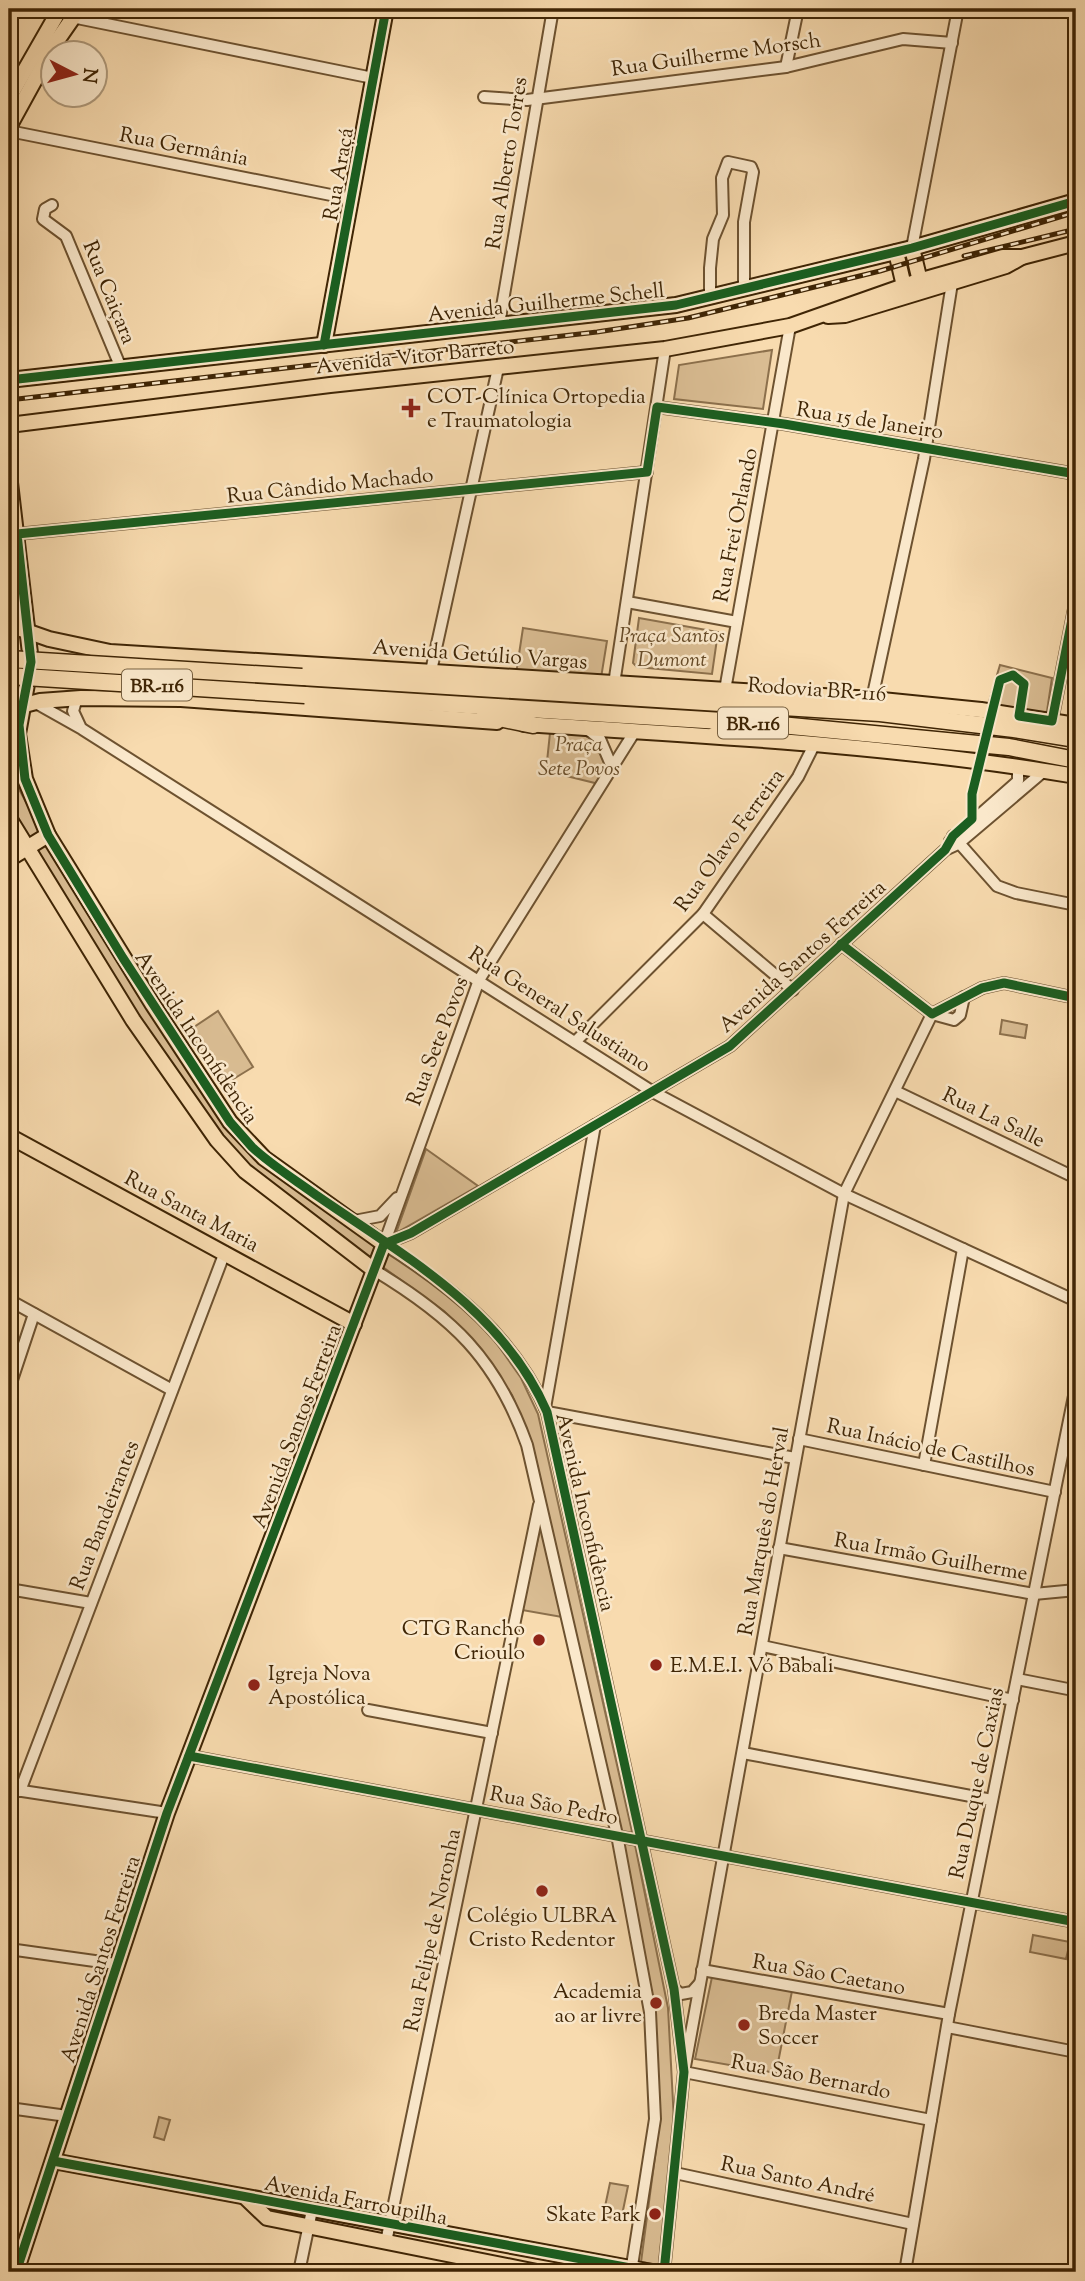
<svg xmlns="http://www.w3.org/2000/svg" width="1085" height="2281" viewBox="0 0 1085 2281" font-family="'Sorts Mill Goudy',serif">
<rect width="100%" height="100%" fill="#f8dbaf"/>
<filter id="stains"><feTurbulence type="fractalNoise" baseFrequency=".00286" numOctaves="4"/><feColorMatrix values="0 0 0 0 .2 0 0 0 0 .09 0 0 0 0 .02 0 0 0 .5 -.17"/></filter>
<radialGradient id="worn" r=".72"><stop offset=".6" stop-color="#630" stop-opacity="0"/><stop offset="1" stop-color="#630" stop-opacity=".3"/></radialGradient>
<g fill="#d9bc92" stroke="#8c704c" stroke-width="2">
<polygon points="772,350 763,409 674,399 679,365"/>
<polygon points="639,618 718,632 712,674 637,667 633,663"/>
<polygon points="523,628 607,641 601,678 516,674"/>
<polygon points="1000,665 1052,678 1047,711 1042,715 988,705"/>
<path d="M 550,733 C 586,735 593,730 609,765 L 599,784 L 546,771 Z"/>
<polygon points="9,755 12,776 54,855 259,1159 457,1301 493,1338 521,1378 538,1414 635,1845 668,2008 674,2121 659,2265 641,2262 660,2119 653,2011 532,1446 512,1395 475,1342 444,1311 249,1171 220,1138 138,1019 10,814"/>
<polygon points="218,1011 253,1067 222,1086 188,1031"/>
<polygon points="1002,1020 1027,1025 1025,1038 1000,1034"/>
<polygon points="426,1149 478,1186 396,1233"/>
<polygon points="541,1525 562,1617 522,1610"/>
<polygon points="1033,1935 1070,1942 1066,1959 1030,1952"/>
<polygon points="712,1977 792,1991 776,2073 695,2059"/>
<polygon points="159,2117 170,2120 164,2140 154,2137"/>
<polygon points="610,2183 628,2186 621,2220 603,2216"/>
</g>
<g fill="none" stroke-linecap="round" stroke-linejoin="round">
<defs>
<g id="minor">
<polyline points="72,17 373,78"/>
<polyline points="786,67 798,9"/>
<polyline points="484,97 527,100 786,67 903,39 952,43"/>
<polyline points="9,131 351,199"/>
<polyline points="52,205 45,209 43,219 66,236 121,368"/>
<polyline points="912,248 958,9"/>
<polyline points="710,297 710,268 713,239 723,215 722,178 728,162 751,167 753,172 744,222 744,289"/>
<polyline points="499,324 553,9"/>
<polyline points="657,407 784,424 1076,474"/>
<polyline points="17,534 647,472"/>
<polyline points="627,602 737,622"/>
<polyline points="431,671 498,368"/>
<polyline points="614,684 665,349"/>
<polyline points="725,690 790,326"/>
<polyline points="77,698 73,711 80,726"/>
<polyline points="872,699 924,459 952,283"/>
<polyline points="34,702 82,729 653,1092 844,1194 1076,1301"/>
<polyline points="1052,721 1076,599"/>
<polyline points="586,728 600,739 612,767"/>
<polyline points="953,836 997,886 1016,893 1076,905"/>
<polyline points="950,841 1018,781 1018,767"/>
<polyline points="703,914 793,990"/>
<polyline points="841,944 932,1014 954,1020 960,1015 964,997"/>
<polyline points="932,1014 982,988 1004,983 1076,998"/>
<polyline points="575,1042 703,914 798,777 815,743"/>
<polyline points="895,1091 1076,1178"/>
<polyline points="354,1221 380,1216 397,1198"/>
<path d="M 384,1244 C 453,1288 513,1335 547,1412 L 674,1989 L 684,2072 L 664,2272"/>
<polyline points="384,1244 411,1233 730,1046 945,850 958,844 1044,771"/>
<polyline points="384,1244 479,980 635,731"/>
<path d="M 374,1270 C 452,1317 496,1358 527,1445 L 617,1835 L 650,2012 L 655,2119 L 631,2272"/>
<polyline points="9,1300 172,1390"/>
<polyline points="9,1389 34,1314"/>
<polyline points="545,1408 595,1125"/>
<polyline points="547,1412 795,1458"/>
<polyline points="799,1439 1055,1492"/>
<polyline points="924,1465 963,1249"/>
<polyline points="779,1548 1034,1594 1076,1590"/>
<polyline points="9,1589 91,1603"/>
<polyline points="762,1646 1013,1700"/>
<polyline points="1017,1679 1073,1690"/>
<polyline points="368,1710 492,1733"/>
<polyline points="743,1753 992,1800"/>
<polyline points="189,1756 1076,1922"/>
<polyline points="9,1789 167,1813"/>
<polyline points="20,1791 225,1252"/>
<polyline points="9,1949 116,1964"/>
<polyline points="702,1970 949,2014"/>
<polyline points="674,1989 681,1994 692,1992 700,1983"/>
<polyline points="947,2027 1076,2052"/>
<polyline points="9,2108 67,2116"/>
<polyline points="931,2120 684,2072 844,1194 932,1014"/>
<polyline points="675,2173 913,2224"/>
<polyline points="386,2242 539,1505"/>
<polyline points="299,2272 312,2210"/>
<polyline points="462,2272 465,2258"/>
<polyline points="905,2272 949,2014 1076,1386"/>
</g>
<g id="major">
<polyline points="9,98 60,9"/>
<polyline points="9,127 54,45 79,9"/>
<polyline points="912,248 920,281"/>
<polyline points="896,252 904,286"/>
<polyline points="828,316 845,315 1006,266 1022,257 1076,243"/>
<polyline points="324,345 386,9"/>
<polyline points="9,380 676,305 912,248 1076,201"/>
<polyline points="9,425 330,385 665,349 790,326 915,282 1003,257 1022,257"/>
<polyline points="9,474 31,662 18,734 25,779 48,835 153,1005 230,1122 264,1158 384,1244 167,1813 16,2272"/>
<polyline points="9,587 22,624"/>
<polyline points="9,625 49,639 110,652 872,699 981,710 1076,725"/>
<polyline points="9,709 40,701 81,698 181,699 497,722"/>
<path d="M 524,724 C 709,736 893,745 1076,776"/>
<polyline points="9,818 133,1020 217,1140 245,1171 374,1270"/>
<polyline points="9,859 48,835"/>
<polyline points="9,1136 354,1324"/>
<polyline points="53,2161 652,2272"/>
<polyline points="246,2198 267,2218 537,2272"/>
</g>
<g id="highway">
<polyline points="302,677 880,713 1014,729 1076,739"/>
<polyline points="507,683 536,680"/>
<polyline points="305,695 770,724 1009,747 1076,760"/>
<polyline points="485,715 533,725"/>
<polyline points="715,735 746,729"/>
</g>
</defs>
<use href="#minor" stroke="#6d5230" stroke-width="14"/>
<use href="#major" stroke="#3f2505" stroke-width="18"/>
<use href="#highway" stroke="#3f2505" stroke-width="19"/>
<use href="#minor" stroke="#fae8cb" stroke-width="10"/>
<use href="#major" stroke="#f8dbaf" stroke-width="14"/>
<use href="#highway" stroke="#f8dbaf" stroke-width="16"/>
<defs>
<g id="rail">
<polyline points="964,256 1076,229"/>
<polyline points="9,400 597,332 688,318 880,271 1076,212"/>
</g>
</defs>
<use href="#rail" stroke="#3f2505" stroke-width="5"/>
<use href="#rail" stroke="#fae8cb" stroke-width="2.5" stroke-dasharray="8" stroke-linecap="butt"/>
<defs>
<g id="highway-bridge">
<polyline points="9,659 302,677"/>
<polyline points="9,676 305,695"/>
</g>
</defs>
<use href="#highway-bridge" stroke="#3f2505" stroke-width="19" stroke-linecap="butt"/>
<use href="#highway-bridge" stroke="#f8dbaf" stroke-width="16"/>
<defs>
<g id="cycleway">
<polyline points="324,345 386,9"/>
<polyline points="9,380 676,305 912,248 1076,201"/>
<polyline points="841,944 932,1014 982,988 1004,983 1076,998"/>
<polyline points="189,1756 1076,1922"/>
<polyline points="53,2161 652,2272"/>
<polyline points="16,2272 167,1813 384,1244 411,1233 730,1046 945,850 953,836 972,819 972,794 1000,680 1013,675 1024,684 1019,716 1052,721 1076,599"/>
<path d="M 664,2272 L 684,2072 L 674,1989 L 547,1412 C 503,1310 404,1256 316,1195 C 294,1179 271,1165 252,1147 L 230,1122 L 123,958 L 48,835 L 25,779 L 19,725 L 31,662 L 17,534 L 647,472 L 657,407 L 784,424 L 1076,474"/>
</g>
</defs>
<use href="#cycleway" stroke="#fae8cb" stroke-width="13"/>
<use href="#cycleway" stroke="#1b5e20" stroke-width="9"/>
</g>
<g fill="#8f2418" stroke="#fae8cb" stroke-width="2.5">
<path d="M407.5 397.5h7v7h7v7h-7v7h-7v-7h-7v-7h7z"/>
<circle cx="539" cy="1640" r="7"/>
<circle cx="656" cy="1665" r="7"/>
<circle cx="254" cy="1685" r="7"/>
<circle cx="542" cy="1891" r="7"/>
<circle cx="656" cy="2003" r="7"/>
<circle cx="744" cy="2025" r="7"/>
<circle cx="655" cy="2214" r="7"/>
</g>
<g text-anchor="middle" stroke-width="5" stroke-linejoin="round" paint-order="stroke">
<g fill="#fae8cb" stroke="#776040" stroke-width="2">
<rect x="122" y="669.5" width="70" height="31" rx="5"/>
<rect x="718" y="707.5" width="70" height="31" rx="5"/>
</g>
<g font-size="19" font-weight="bold" fill="#3f2505">
<text x="157" y="692">BR-116</text>
<text x="753" y="730">BR-116</text>
</g>
<g font-size="21" fill="#3f2505" stroke="#fae8cb">
<text transform="translate(716 54) rotate(-8)" y="7">Rua Guilherme Morsch</text>
<text transform="translate(184 146) rotate(11)" y="7">Rua Germânia</text>
<text transform="translate(506 163) rotate(-81)" y="7">Rua Alberto Torres</text>
<text transform="translate(338 174) rotate(-80)" y="7">Rua Araçá</text>
<text transform="translate(110 292) rotate(68)" y="7">Rua Caiçara</text>
<text transform="translate(546 302) rotate(-6)" y="7">Avenida Guilherme Schell</text>
<text transform="translate(415 356) rotate(-6)" y="7">Avenida Vitor Barreto</text>
<text transform="translate(870 420) rotate(9)" y="7">Rua 15 de Janeiro</text>
<text transform="translate(330 485) rotate(-6)" y="7">Rua Cândido Machado</text>
<text transform="translate(735 525) rotate(-79)" y="7">Rua Frei Orlando</text>
<text transform="translate(480 654) rotate(4)" y="7">Avenida Getúlio Vargas</text>
<text transform="translate(817 689) rotate(4)" y="7">Rodovia BR-116</text>
<text transform="translate(729 840) rotate(-54)" y="7">Rua Olavo Ferreira</text>
<text transform="translate(802 956) rotate(-42)" y="7">Avenida Santos Ferreira</text>
<text transform="translate(560 1009) rotate(33)" y="7">Rua General Salustiano</text>
<text transform="translate(197 1037) rotate(56)" y="7">Avenida Inconfidência</text>
<text transform="translate(437 1041) rotate(-69)" y="7">Rua Sete Povos</text>
<text transform="translate(994 1117) rotate(26)" y="7">Rua La Salle</text>
<text transform="translate(192 1211) rotate(28)" y="7">Rua Santa Maria</text>
<text transform="translate(296 1426) rotate(-69)" y="7">Avenida Santos Ferreira</text>
<text transform="translate(931 1447) rotate(12)" y="7">Rua Inácio de Castilhos</text>
<text transform="translate(586 1512) rotate(77)" y="7">Avenida Inconfidência</text>
<text transform="translate(104 1515) rotate(-69)" y="7">Rua Bandeirantes</text>
<text transform="translate(763 1531) rotate(-80)" y="7">Rua Marquês do Herval</text>
<text transform="translate(931 1556) rotate(10)" y="7">Rua Irmão Guilherme</text>
<text transform="translate(976 1783) rotate(-78)" y="7">Rua Duque de Caxias</text>
<text transform="translate(554 1805) rotate(11)" y="7">Rua São Pedro</text>
<text transform="translate(432 1930) rotate(-78)" y="7">Rua Felipe de Noronha</text>
<text transform="translate(100 1959) rotate(-72)" y="7">Avenida Santos Ferreira</text>
<text transform="translate(829 1974) rotate(10)" y="7">Rua São Caetano</text>
<text transform="translate(811 2076) rotate(11)" y="7">Rua São Bernardo</text>
<text transform="translate(798 2179) rotate(12)" y="7">Rua Santo André</text>
<text transform="translate(356 2200) rotate(11)" y="7">Avenida Farroupilha</text>
</g>
<g font-size="21" fill="#3f2505" stroke="#fae8cb" text-anchor="start">
<text x="427" y="403">COT-Clínica Ortopedia<tspan x="427" dy="24">e Traumatologia</tspan></text>
<text x="525" y="1635" text-anchor="end">CTG Rancho<tspan x="525" dy="24">Crioulo</tspan></text>
<text x="670" y="1672">E.M.E.I. Vó Babali</text>
<text x="268" y="1680">Igreja Nova<tspan x="268" dy="24">Apostólica</tspan></text>
<text x="542" y="1922" text-anchor="middle">Colégio ULBRA<tspan x="542" dy="24">Cristo Redentor</tspan></text>
<text x="642" y="1998" text-anchor="end">Academia<tspan x="642" dy="24">ao ar livre</tspan></text>
<text x="758" y="2020">Breda Master<tspan x="758" dy="24">Soccer</tspan></text>
<text x="641" y="2221" text-anchor="end">Skate Park</text>
</g>
<g font-size="21" font-style="italic" fill="#664b28" stroke="#fae8cb">
<text x="672" y="642">Praça Santos<tspan x="672" dy="24">Dumont</tspan></text>
<text x="579" y="751">Praça<tspan x="579" dy="24">Sete Povos</tspan></text>
</g>
</g>
<rect width="1085" height="2281" fill="none" stroke="#f8dbaf" stroke-width="35"/>
<rect x="10" y="10" width="1064" height="2260" fill="none" stroke="#3f2505" stroke-width="3.5"/>
<rect x="18" y="18" width="1050" height="2246" fill="none" stroke="#3f2505" stroke-width="2"/>
<g transform="translate(74 74) rotate(96)"><circle r="33" fill="#fae8cb" stroke="#af9a7c" stroke-width="2"/>
<path d="M0-5L12 26L0 18L-12 26Z" fill="#8f2418"/>
<text y="-10" font-size="19" font-weight="bold" text-anchor="middle" fill="#3f2505">N</text>
</g>
<rect width="100%" height="100%" filter="url(#stains)"/>
<rect width="100%" height="100%" fill="url(#worn)"/>
</svg>
